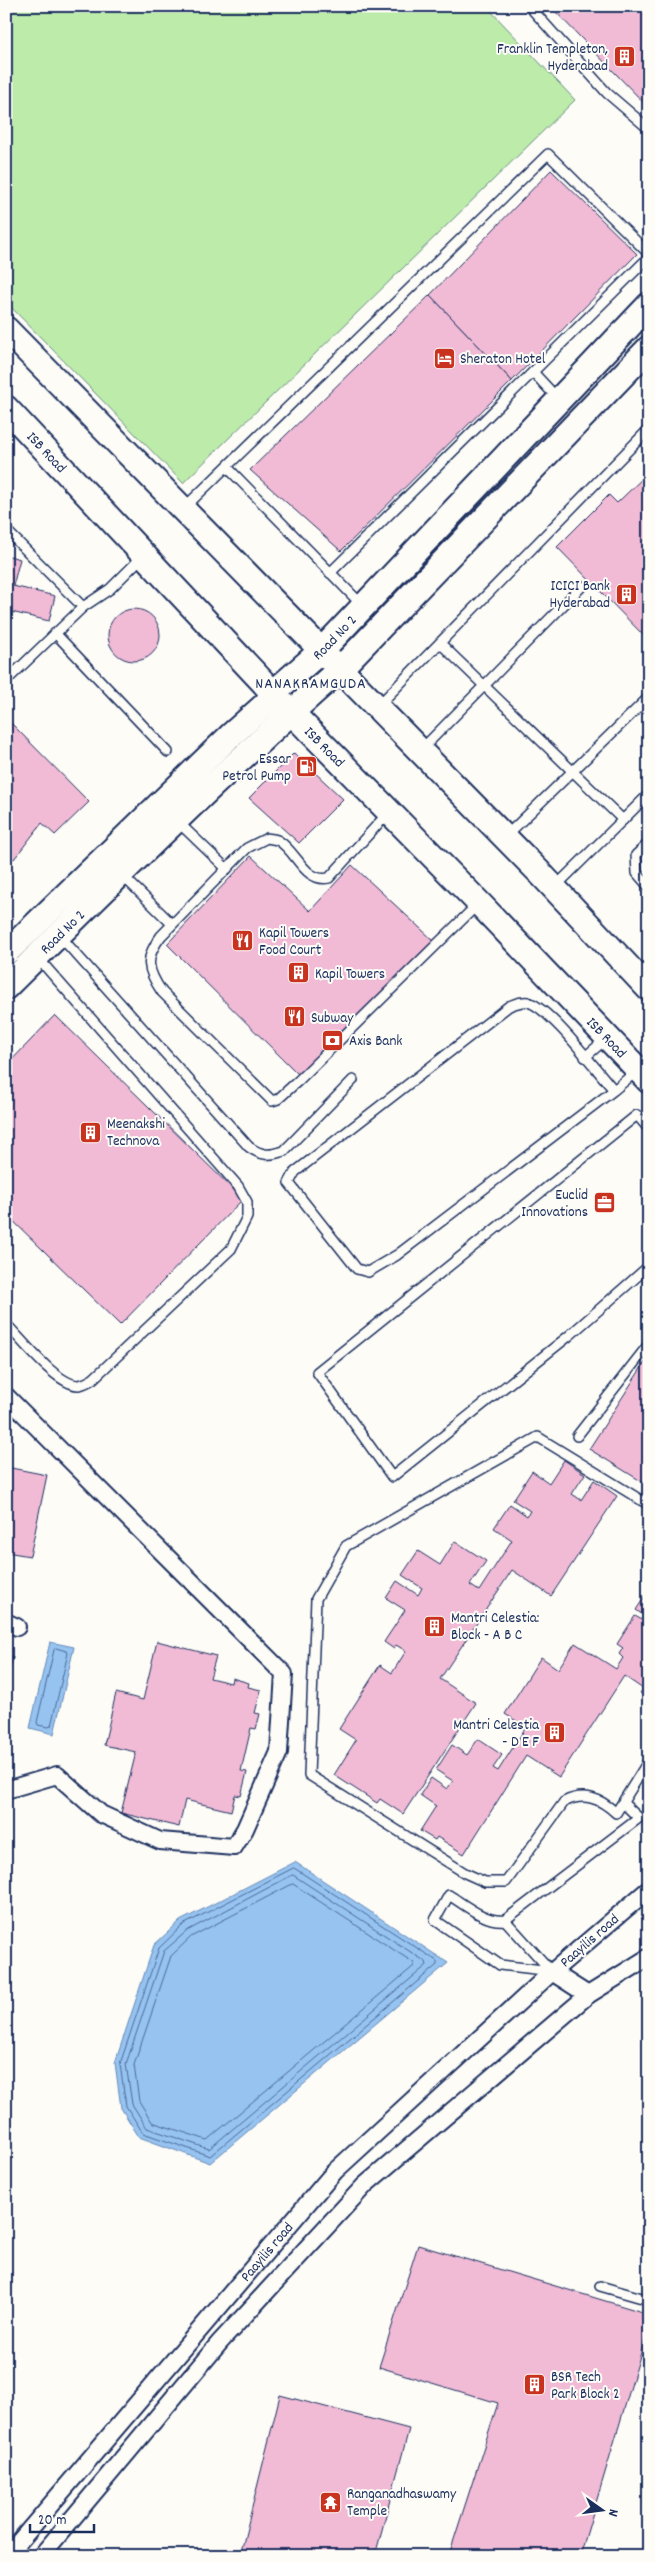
<svg xmlns="http://www.w3.org/2000/svg" width="655" height="2562" viewBox="0 0 655 2562" font-family="Dekko,sans-serif">
<rect width="100%" height="100%" fill="#fdfcf7"/>
<filter id="ink" filterUnits="userSpaceOnUse"><feTurbulence type="fractalNoise" baseFrequency=".02" numOctaves="2"/><feDisplacementMap in="SourceGraphic" scale="10" xChannelSelector="R" yChannelSelector="G"/><feConvolveMatrix kernelMatrix="1 2 1 2 8 2 1 2 1" color-interpolation-filters="sRGB"/></filter>
<g filter="url(#ink)">
<polygon fill="#bcebaa" stroke="#6c8d84" points="6,6 486,6 575,100 183,483 6,302"/>
<g fill="#96c3f0" stroke="#6588b6">
<polygon points="50,1642 74,1647 54,1734 30,1728"/>
<polygon points="295,1862 448,1963 210,2163 139,2137 121,2108 115,2063 154,1945 180,1921"/>
</g>
<g fill="none" stroke-linecap="round" stroke-linejoin="round">
<g stroke="#4c6a98" stroke-width="1">
<polygon points="56,1648 66,1651 68,1653 51,1726 48,1727 38,1725 37,1722 54,1650"/>
<polygon points="294,1868 437,1961 437,1965 210,2156 143,2133 126,2106 120,2064 159,1948 183,1925"/>
<polygon points="293,1875 426,1962 427,1965 209,2149 147,2128 132,2104 126,2064 164,1951 187,1931"/>
<polygon points="293,1884 414,1963 414,1966 207,2140 152,2122 139,2101 134,2065 171,1956 191,1937"/>
</g>
</g>
<g fill="#f1bbd6" stroke="#1b2f5e">
<polygon points="550,6 649,6 649,108"/>
<polygon points="551,170 637,254 512,381 430,295"/>
<polygon points="430,295 512,381 341,551 250,470"/>
<polygon points="649,472 649,641 557,547 609,495 617,503"/>
<polygon points="6,555 20,559 13,586 55,596 49,621 7,611 6,616"/>
<circle cx="134" cy="635" r="26"/>
<polygon points="6,718 89,802 55,835 42,823 14,859 6,852"/>
<polygon points="294,753 343,799 299,843 249,798"/>
<polygon points="251,856 310,911 352,865 434,941 298,1074 167,944"/>
<polygon points="55,1015 243,1199 120,1325 6,1214 6,1066"/>
<polygon points="649,1356 649,1486 589,1449"/>
<polygon points="564,1460 585,1474 572,1494 581,1500 594,1480 617,1496 551,1596 512,1570 440,1679 476,1703 403,1814 380,1799 377,1803 334,1775 356,1740 339,1729 380,1665 392,1673 406,1651 396,1645 394,1649 384,1642 405,1610 386,1598 397,1581 418,1595 422,1588 402,1575 418,1551 440,1565 455,1541 486,1561 470,1585 479,1591 512,1540 494,1528 510,1504 527,1516 530,1511 513,1500 532,1471 549,1483"/>
<polygon points="6,1467 47,1475 30,1556 6,1552"/>
<polygon points="649,1590 649,1619 636,1610"/>
<polygon points="635,1616 649,1624 649,1699 640,1693 643,1689 624,1676 559,1777 526,1756 464,1854 437,1837 435,1840 420,1831 436,1806 420,1795 431,1778 447,1789 453,1781 436,1770 452,1745 467,1755 478,1739 502,1755 493,1768 498,1771 526,1727 505,1714 541,1657 558,1669 575,1643 616,1669 623,1658 619,1654 623,1648 617,1644"/>
<polygon points="157,1641 216,1656 210,1678 231,1683 232,1678 249,1683 248,1687 261,1690 255,1713 260,1714 256,1729 251,1728 241,1771 247,1772 241,1796 235,1795 231,1811 185,1800 179,1827 121,1813 136,1752 104,1745 116,1693 143,1700"/>
<polygon points="6,1655 13,1657 6,1687"/>
<polygon points="418,2245 649,2314 649,2326 580,2556 449,2555 498,2403 379,2367"/>
<polygon points="280,2395 409,2429 375,2556 240,2556"/>
</g>
<g fill="none" stroke-linecap="round" stroke-linejoin="round">
<defs>
<g id="lane">
<polyline points="529,6 607,93 649,129"/>
<polyline points="533,372 558,399"/>
<polyline points="227,467 363,606"/>
<polyline points="183,509 548,154 649,254"/>
<polyline points="6,530 83,607"/>
<polyline points="330,573 649,257"/>
<polyline points="55,633 168,752"/>
<polyline points="440,643 623,820"/>
<polyline points="6,681 83,607 110,589 143,556"/>
<polyline points="378,706 649,429"/>
<polyline points="420,751 582,586"/>
<path d="M 388,813 L 329,878 C 305,883 297,852 279,841 C 276,839 271,839 267,838 L 247,848 L 161,936 C 144,958 147,970 162,992 L 272,1101 L 278,1099 L 298,1081 L 479,903"/>
<polyline points="177,821 227,869"/>
<polyline points="506,836 649,697"/>
<polyline points="649,843 636,855 637,873 649,887"/>
<polyline points="121,874 172,924"/>
<polyline points="555,887 649,794"/>
<path d="M 59,935 L 249,1147 C 262,1156 269,1156 284,1151 L 353,1080"/>
<polyline points="585,1057 606,1039"/>
<path d="M 614,1090 L 397,1255 L 368,1272 L 357,1269 L 289,1183 L 295,1172 L 509,1006 C 515,1004 521,1001 528,1002 C 550,1008 597,1071 614,1090 L 638,1070"/>
<polyline points="649,1129 637,1115 317,1372 392,1477 570,1335 649,1266"/>
<path d="M 6,1324 C 22,1340 56,1384 78,1385 C 83,1385 89,1381 93,1379 L 231,1249 L 247,1217 L 247,1202 L 238,1186 L 38,958"/>
<polyline points="577,1436 649,1344"/>
<path d="M 649,1505 L 538,1437 L 346,1546 L 316,1599 L 309,1775 L 465,1873 L 485,1882 L 506,1882 L 564,1802 C 584,1792 600,1798 616,1813 L 649,1760"/>
<polyline points="505,1920 552,1972"/>
<path d="M 552,1971 L 500,1965 L 435,1920 L 449,1895 C 465,1905 486,1923 505,1920 L 639,1818 L 623,1803"/>
<polyline points="600,2286 649,2300"/>
</g>
<g id="street">
<polyline points="6,1396 284,1674 279,1752 245,1829 234,1847 160,1841 101,1814 57,1775 6,1790"/>
<polyline points="6,1622 17,1627"/>
<polyline points="649,1889 552,1972 588,1995 649,1957"/>
<path id="s1" d="M 7,2556 L 335,2171 L 552,1972"/>
<polyline points="41,2556 220,2342 365,2185 588,1995"/>
</g>
<g id="secondary">
<polyline points="6,329 540,873 649,989"/>
<path id="s2" d="M 6,408 L 291,712 L 479,903 L 649,1081"/>
<path id="s3" d="M 6,953 L 230,736 L 266,704 L 274,692 L 322,650 L 649,305"/>
<path id="s4" d="M 6,987 C 115,879 224,771 339,670 L 649,348"/>
</g>
</defs>
<use href="#lane" stroke="#1b2f5e" stroke-width="12"/>
<use href="#street" stroke="#1b2f5e" stroke-width="20"/>
<use href="#secondary" stroke="#1b2f5e" stroke-width="28"/>
<use href="#lane" stroke="#fdfcf7" stroke-width="9"/>
<use href="#street" stroke="#fdfcf7" stroke-width="16"/>
<use href="#secondary" stroke="#fdfcf7" stroke-width="24"/>
</g>
</g>
<defs>
<symbol id="building-square" viewBox="-11 -11 22 22"><rect x="-9" y="-9" width="18" height="18" rx="4" fill="#c8321e" stroke="#fdfcf7"/><path d="M-4-6H4V6H1V3H-1V6H-4ZM-2.5-4.3h1.7v1.8h-1.7ZM.8-4.3h1.7v1.8H.8ZM-2.5-1h1.7V.8h-1.7ZM.8-1h1.7V.8H.8Z" fill="#fff"/></symbol>
<symbol id="hotel-square" viewBox="-11 -11 22 22"><rect x="-9" y="-9" width="18" height="18" rx="4" fill="#c8321e" stroke="#fdfcf7"/><path d="M-6-4.5h1.5V1H6V5H4.5V3h-9V5H-6ZM-4 0a1.8 1.8 0 1 1 3.6 0ZM.5 0V-2.5h3Q6-2.5 6 0Z" fill="#fff"/></symbol>
<symbol id="fuel-square" viewBox="-11 -11 22 22"><rect x="-9" y="-9" width="18" height="18" rx="4" fill="#c8321e" stroke="#fdfcf7"/><path d="M-5.5-6h7V0h2V4h1.3V-2.5L3-4.5l.8-.8L6-3V5H2.5V1h-1V6h-7ZM-4.2-4.7v3.2H.2V-4.7Z" fill="#fff"/></symbol>
<symbol id="restaurant-square" viewBox="-11 -11 22 22"><rect x="-9" y="-9" width="18" height="18" rx="4" fill="#c8321e" stroke="#fdfcf7"/><path d="M-5-6h1v4h1v-4h1v4h1v-4h1v5L-1.5 .5V6h-2V.5L-5-1ZM5-6V6H3V1.5H1.5Q1.5-4 5-6Z" fill="#fff"/></symbol>
<symbol id="bank-square" viewBox="-11 -11 22 22"><rect x="-9" y="-9" width="18" height="18" rx="4" fill="#c8321e" stroke="#fdfcf7"/><path d="M-6-4H6V4H-6ZM0-2.3a2.3 2.3 0 1 0 0 4.6a2.3 2.3 0 1 0 0-4.6Z" fill="#fff"/></symbol>
<symbol id="office-square" viewBox="-11 -11 22 22"><rect x="-9" y="-9" width="18" height="18" rx="4" fill="#c8321e" stroke="#fdfcf7"/><path d="M-6-3h4V-5.5h4V-3h4V5H-6ZM-1-4.5V-3h2v-1.5ZM-6 0V1H6V0Z" fill="#fff"/></symbol>
<symbol id="temple-square" viewBox="-11 -11 22 22"><rect x="-9" y="-9" width="18" height="18" rx="4" fill="#c8321e" stroke="#fdfcf7"/><path d="M0-6L5-2H3V0L6.5 2.5H4V6H1.5V3h-3V6H-4V2.5H-6.5L-3 0V-2H-5Z" fill="#fff"/></symbol>
</defs>
<g fill-rule="evenodd">
<use href="#building-square" x="612" y="44" width="25" height="25"/>
<use href="#hotel-square" x="432" y="346" width="25" height="25"/>
<use href="#building-square" x="614" y="582" width="25" height="25"/>
<use href="#fuel-square" x="294" y="754" width="25" height="25"/>
<use href="#restaurant-square" x="230" y="928" width="25" height="25"/>
<use href="#building-square" x="286" y="960" width="25" height="25"/>
<use href="#restaurant-square" x="282" y="1004" width="25" height="25"/>
<use href="#bank-square" x="320" y="1028" width="25" height="25"/>
<use href="#building-square" x="78" y="1120" width="25" height="25"/>
<use href="#office-square" x="592" y="1190" width="25" height="25"/>
<use href="#building-square" x="422" y="1614" width="25" height="25"/>
<use href="#building-square" x="542" y="1720" width="25" height="25"/>
<use href="#building-square" x="522" y="2372" width="25" height="25"/>
<use href="#temple-square" x="318" y="2490" width="25" height="25"/>
</g>
<g text-anchor="middle" stroke-width="4" stroke-linejoin="round" paint-order="stroke">
<g font-size="15" fill="#1b2f5e" stroke="#fdfcf7" text-anchor="start">
<text x="608" y="53" text-anchor="end">Franklin Templeton,<tspan x="608" dy="17">Hyderabad</tspan></text>
<text x="460" y="363">Sheraton Hotel</text>
<text x="610" y="590" text-anchor="end">ICICI Bank<tspan x="610" dy="17">Hyderabad</tspan></text>
<text x="291" y="763" text-anchor="end">Essar<tspan x="291" dy="17">Petrol Pump</tspan></text>
<text x="259" y="937">Kapil Towers<tspan x="259" dy="17">Food Court</tspan></text>
<text x="315" y="978">Kapil Towers</text>
<text x="311" y="1022">Subway</text>
<text x="349" y="1045">Axis Bank</text>
<text x="107" y="1128">Meenakshi<tspan x="107" dy="17">Technova</tspan></text>
<text x="588" y="1199" text-anchor="end">Euclid<tspan x="588" dy="17">Innovations</tspan></text>
<text x="451" y="1622">Mantri Celestia:<tspan x="451" dy="17">Block - A B C</tspan></text>
<text x="539" y="1729" text-anchor="end">Mantri Celestia<tspan x="539" dy="17">- D E F</tspan></text>
<text x="551" y="2381">BSR Tech<tspan x="551" dy="17">Park Block 2</tspan></text>
<text x="347" y="2498">Ranganadhaswamy<tspan x="347" dy="17">Temple</tspan></text>
</g>
<g font-size="15" fill="#1b2f5e" stroke="#fdfcf7">
<text dy="5" stroke="none"><textPath href="#s2" startOffset="60">ISB Road</textPath></text>
<text dy="5" stroke="none"><textPath href="#s3" startOffset="456">Road No 2</textPath></text>
<text dy="5" stroke="none"><textPath href="#s2" startOffset="465">ISB Road</textPath></text>
<text dy="5" stroke="none"><textPath href="#s4" startOffset="79">Road No 2</textPath></text>
<text dy="5" stroke="none"><textPath href="#s2" startOffset="870">ISB Road</textPath></text>
<text transform="translate(589 1940) rotate(-41)" y="5">Paayilis road</text>
<text dy="5" stroke="none"><textPath href="#s1" startOffset="400">Paayilis road</textPath></text>
</g>
<g font-size="16" letter-spacing="1" fill="#1b2f5e" stroke="#fdfcf7">
<text x="311" y="688">NANAKRAMGUDA</text>
</g>
</g>
<rect width="655" height="2562" fill="none" stroke="#fdfcf7" stroke-width="25"/>
<rect x="12" y="12" width="630" height="2537" fill="none" stroke="#1b2f5e" stroke-width="2" filter="url(#ink)"/>
<g transform="translate(602 2510) rotate(104)" stroke="#fdfcf7" stroke-width="4" paint-order="stroke">
<path d="M0-4L9 19L0 12L-9 19Z" fill="#1b2f5e"/>
<text y="-8" font-size="14" font-weight="bold" text-anchor="middle" fill="#1b2f5e">N</text>
</g>
<path d="M30 2524v8h64v-8" fill="none" stroke="#1b2f5e" stroke-width="2.5"/>
<text x="38" y="2524" font-size="15" fill="#1b2f5e" stroke="#fdfcf7" stroke-width="4" paint-order="stroke">20 m</text>
</svg>
